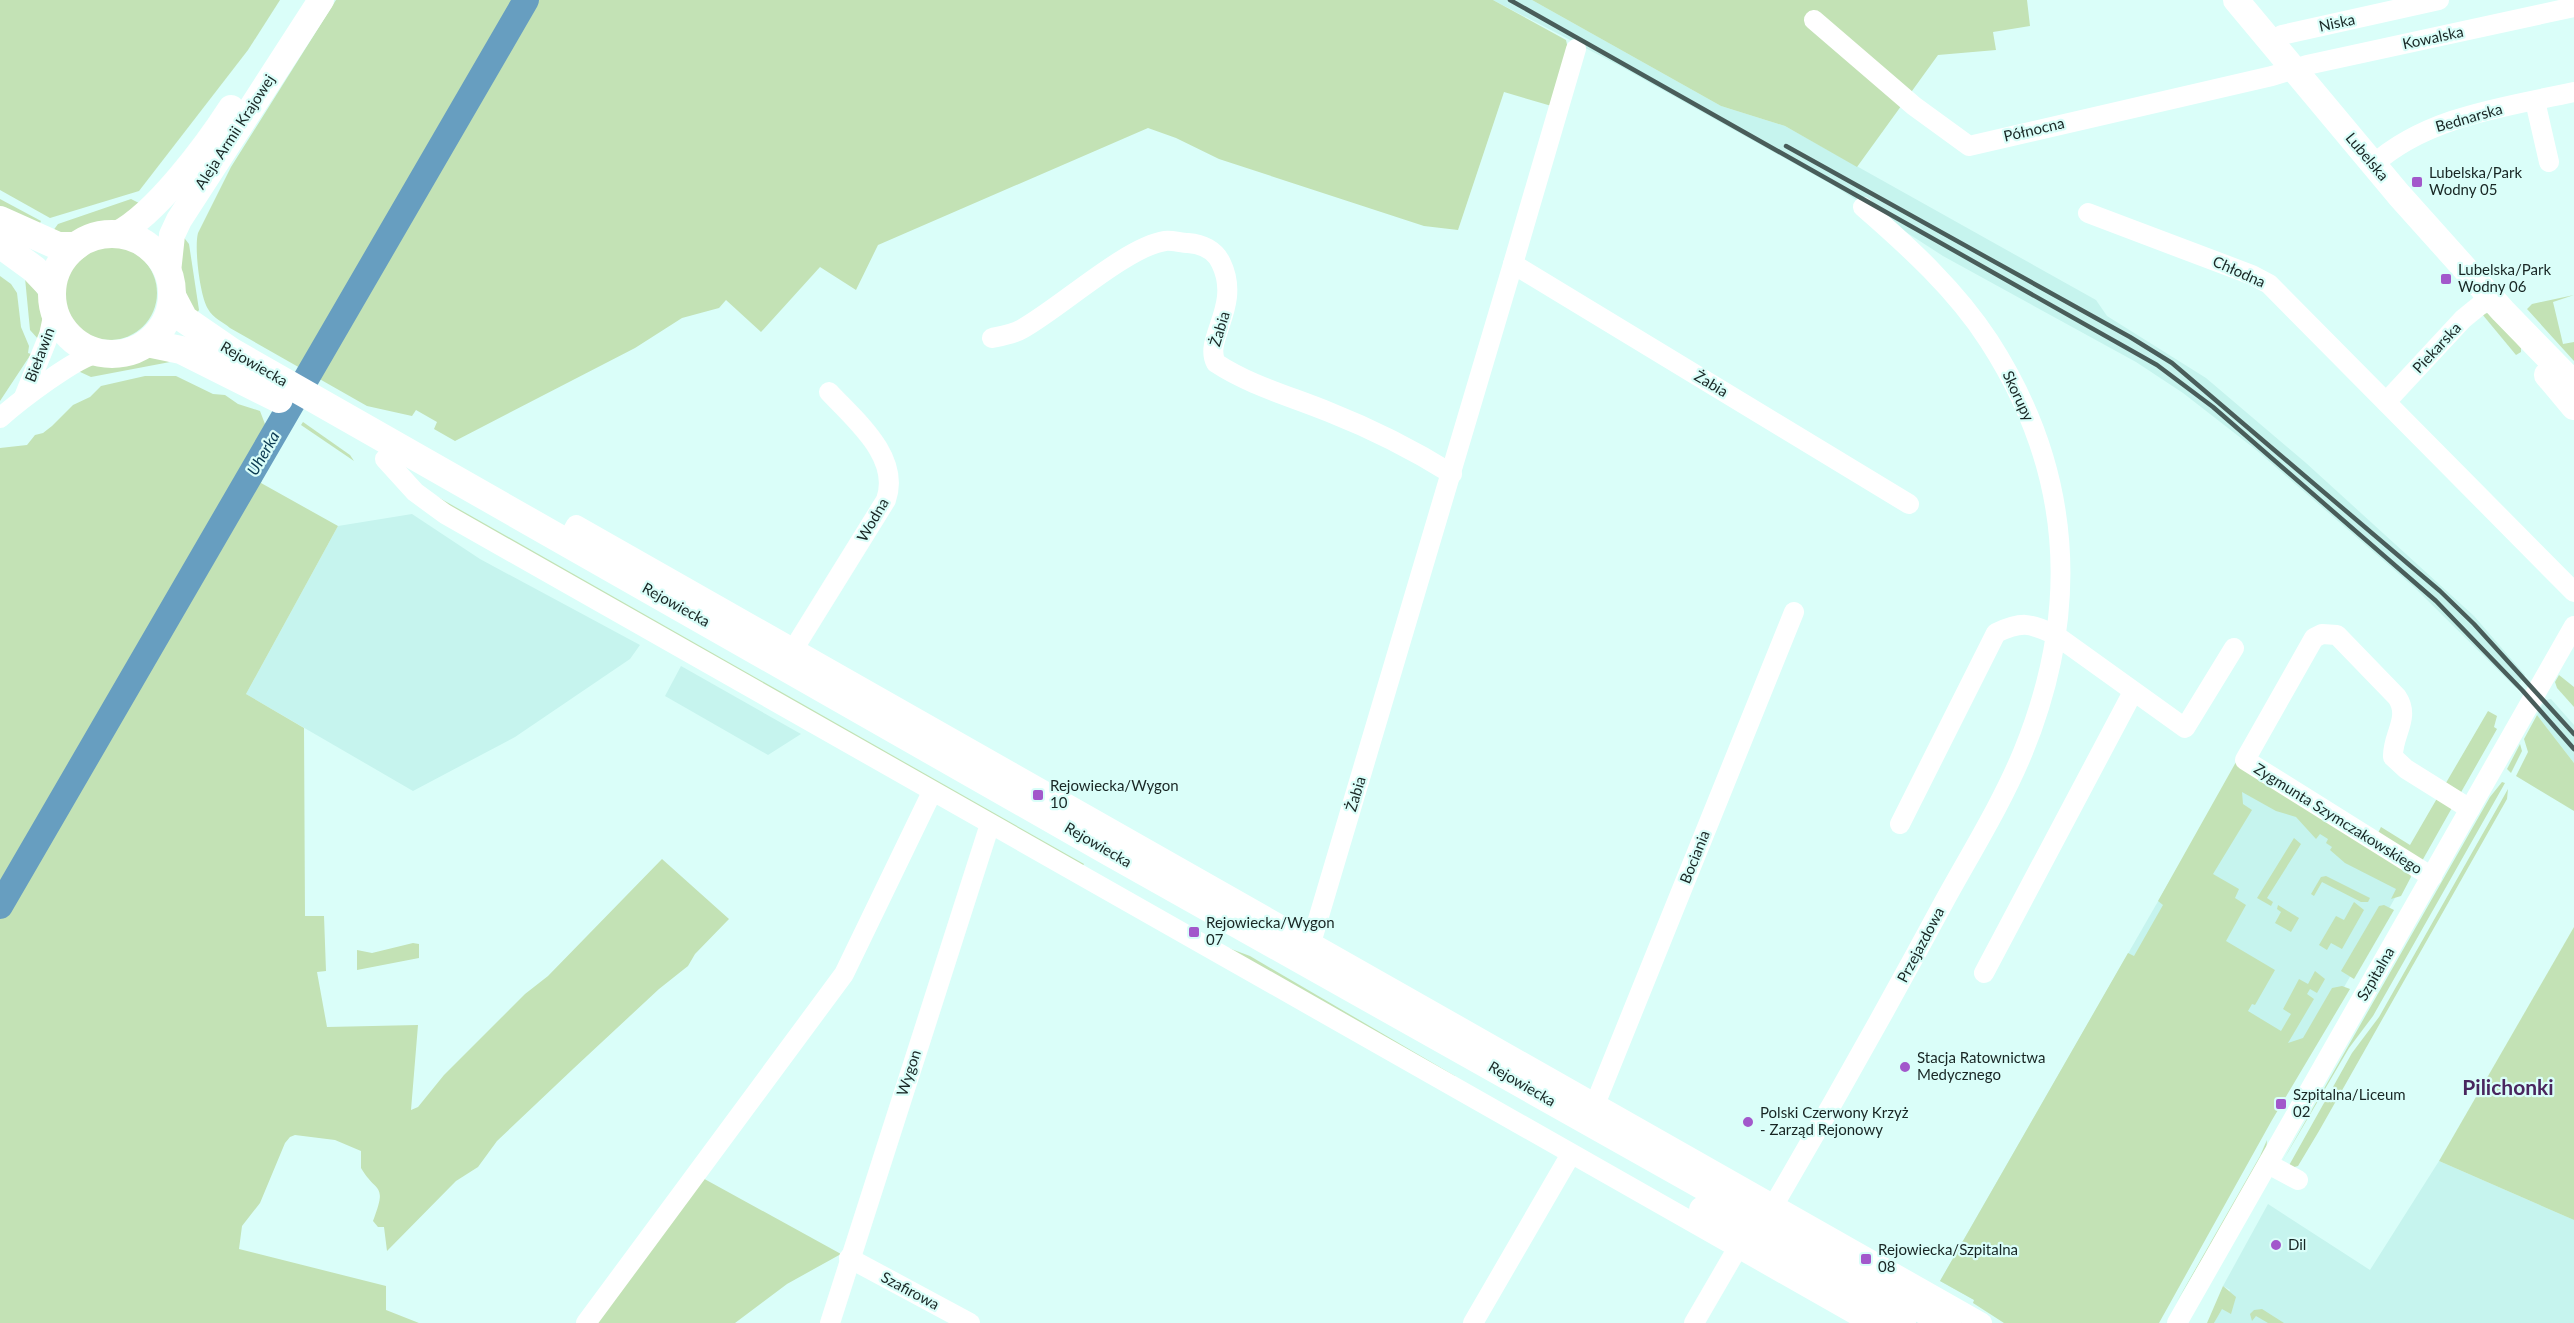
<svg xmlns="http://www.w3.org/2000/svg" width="2574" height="1323" viewBox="0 0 2574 1323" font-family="Lato,sans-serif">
<rect width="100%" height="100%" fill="#dafef9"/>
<g fill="#c6f4ee">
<polygon points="1493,0 1532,0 1721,106 1785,126 2096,300 2107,316 2206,378 2306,463 2474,616 2525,675 2516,688 2415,588 2255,449 2183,393 2136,362 1943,256 1836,187 1620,66"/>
<polygon points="412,514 480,559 640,645 630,659 515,737 413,791 246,694 338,526"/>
<polygon points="681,666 801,734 768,755 665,696"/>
<polygon points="2551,699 2574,725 2574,763 2537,715 2545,700"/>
<polygon points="2234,769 2407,877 2152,1323 2016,1323 1940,1281"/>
<polygon points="2439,1161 2574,1220 2574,1323 2214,1323 2230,1290 2223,1286 2268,1204 2370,1270"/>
</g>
<g fill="#c3e2b5">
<polygon points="0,0 280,0 248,50 139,191 50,218 0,190"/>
<path d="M 336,0 L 1493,0 L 1566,40 L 1569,54 L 1555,107 L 1504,92 L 1458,230 L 1424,226 L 1219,159 L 1176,138 L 1148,128 L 878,245 L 856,290 L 820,267 L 761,332 L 726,300 L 719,308 L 682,318 L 635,348 L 455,441 L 434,429 L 437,422 L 416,410 L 412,416 L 367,406 L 230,328 C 223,322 213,318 208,309 C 200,296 194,248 198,233 L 231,167 Z"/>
<polygon points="1532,0 2027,0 2030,26 1993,32 1996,50 1938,55 1857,167 1785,126 1721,106"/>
<polygon points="0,199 41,221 37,229 0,211"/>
<polygon points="131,199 141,204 113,225 94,227 70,237 50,235 58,224"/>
<polygon points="181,234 189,244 199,310 195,316 179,291"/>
<circle cx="110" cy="293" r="47"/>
<polygon points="0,276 11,284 17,293 21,327 29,346 28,353 31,354 0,401"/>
<path d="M 25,278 C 49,305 45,306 39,340 L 30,330 Z"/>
<polygon points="2574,295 2553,302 2563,344 2574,342 2574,361 2527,309 2532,304"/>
<polygon points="2488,313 2494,315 2521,348 2521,352 2516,355 2482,314"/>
<polygon points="145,353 170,362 91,377 78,371 99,362 127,361"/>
<path d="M 145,376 L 176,376 L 213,394 L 225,395 L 238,404 L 260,411 L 273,445 L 261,483 L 338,526 L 246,694 L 304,728 L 305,916 L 324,916 L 326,971 L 317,972 L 327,1027 L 418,1025 L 411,1110 L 418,1107 L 444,1075 L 525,994 L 548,976 L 662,859 L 729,919 L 695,954 L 688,966 L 659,989 L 573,1069 L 497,1141 L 478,1167 L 456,1181 L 387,1251 L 384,1227 L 378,1227 L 373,1221 C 388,1182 376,1194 361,1168 L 361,1151 L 335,1140 L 295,1135 L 290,1137 L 285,1143 L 260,1203 L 242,1226 L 239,1249 L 386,1286 L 386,1310 L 419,1323 L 0,1323 L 0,448 L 27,445 L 35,435 L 43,433 L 52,426 L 73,405 L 90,397 L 101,386 Z"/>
<polygon points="303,422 350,455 354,461 301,425"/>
<polygon points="429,492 1084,864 1080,870 485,533"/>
<polygon points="2559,675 2574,687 2574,707 2557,688 2555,682"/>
<polygon points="2488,711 2497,716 2494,727 2497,729 2460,794 2443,788"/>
<polygon points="2537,715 2574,763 2574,811 2516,776 2528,752 2524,739"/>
<polygon points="2520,744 2522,751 2511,773 2507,769"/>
<polygon points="2236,762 2410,872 2411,877 2401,896 2391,899 2396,889 2345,863 2330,850 2332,847 2326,843 2328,839 2320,834 2316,839 2296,817 2276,811 2242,792 2243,804 2252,810 2213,874 2239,889 2235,898 2246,905 2226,941 2275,970 2255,1005 2252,1004 2248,1011 2281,1031 2291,1014 2283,1009 2299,979 2308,984 2315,971 2325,979 2317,993 2310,989 2307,994 2314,999 2288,1043 2303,1038 2332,988 2342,986 2350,989 2272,1120 2159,1323 2004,1323 1973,1303 1974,1300 1940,1281 2128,953 2134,956 2163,905 2158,901"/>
<polygon points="2502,782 2505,783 2373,1016 2349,1048 2281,1164 2490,797"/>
<polygon points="2508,789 2507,799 2319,1131 2298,1166 2287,1169 2352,1053 2379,1017"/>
<polygon points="2439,795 2453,806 2422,861 2377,835 2381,827 2410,845"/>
<polygon points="2294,838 2301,844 2267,898 2273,902 2271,906 2257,898"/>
<polygon points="2326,876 2370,898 2368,902 2361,902 2322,882 2314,896 2311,894 2321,877"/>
<polygon points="2354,902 2364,910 2342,949 2331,943 2327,950 2319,945 2336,916 2344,920"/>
<polygon points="2278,905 2299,918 2291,932 2275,923 2281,912 2277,909"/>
<polygon points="2384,905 2394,910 2354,979 2341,971 2379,906"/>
<polygon points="2574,927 2574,1220 2439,1161"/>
<polygon points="413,943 419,944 419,958 357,970 357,950 372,953"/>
<polygon points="1215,943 1250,956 1455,1076 1452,1081"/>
<polygon points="2267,1140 2266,1153 2176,1303 2260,1156"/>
<polygon points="699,1176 841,1254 787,1284 735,1323 590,1323"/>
<polygon points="2223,1286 2236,1297 2231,1314 2222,1309 2214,1323 2207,1323"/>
<polygon points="2262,1309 2284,1323 2268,1323 2256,1316 2252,1321 2250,1314 2254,1310"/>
</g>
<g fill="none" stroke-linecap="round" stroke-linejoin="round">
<polyline stroke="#679ec0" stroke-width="26" points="0,906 526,0"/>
<g stroke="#fff" stroke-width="20">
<polyline points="1814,20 1914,106 1969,146 2272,76 2307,65 2574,7"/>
<polyline points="2271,42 2282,35 2439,0"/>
<polyline points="2535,101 2549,162"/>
<path d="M 2373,165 C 2427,116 2506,107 2574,92"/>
<polyline points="2088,213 2252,275 2269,284 2574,592"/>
<polyline points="1513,264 1576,49"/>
<path d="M 992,338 C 1002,336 1014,334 1022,329 C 1060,308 1126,247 1165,241 C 1172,240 1181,243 1188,243 C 1202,244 1215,250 1221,263 C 1242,306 1203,339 1216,363 C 1251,386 1290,396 1329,412 C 1372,429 1412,449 1452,474"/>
<polyline points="24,397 49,335 54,312"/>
<polyline points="2386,402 2463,319 2490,297"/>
<path d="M 0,418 C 18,402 77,356 99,353"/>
<polyline points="385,459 415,492 445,514 1870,1323"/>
<polyline points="566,543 576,525 1982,1323"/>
<path d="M 793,650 L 886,500 C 901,457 855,420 829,392"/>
<path d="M 1900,824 L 1996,633 C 2022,621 2029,623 2054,634 L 2185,728 L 2234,648"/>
<path d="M 2432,877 L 2245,760 L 2314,638 L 2322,634 L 2337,635 L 2397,697 C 2411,718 2392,735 2393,757 L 2406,769 L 2470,809"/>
<polyline points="1311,943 1513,264 1909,504"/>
<polyline points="1984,973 2133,692"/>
<polyline points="1596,1102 1794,612"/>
<polyline points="2268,1164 2298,1180"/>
<path d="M 1768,1215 C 1829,1111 1888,1006 1945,900 C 1972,851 2002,803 2023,752 C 2081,610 2073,471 1989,341 C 1956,290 1909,247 1863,207"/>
<polyline points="849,1258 970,1323"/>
<polyline points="586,1323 844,974 932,792"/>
<polyline points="830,1323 990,824"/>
<polyline points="1473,1323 1571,1154"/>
<polyline points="1694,1323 1744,1237"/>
<polyline points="2177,1323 2574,626"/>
</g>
<g stroke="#fff" stroke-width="26">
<polyline points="2236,0 2399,195 2503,311 2574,384"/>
<path d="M 117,234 C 156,214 207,145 231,108"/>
<polyline points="168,272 172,235 179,220 321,0"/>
<polyline points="2547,375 2574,407"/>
</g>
<g stroke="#fff" stroke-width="28">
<polyline points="0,220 58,246 76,246"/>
<circle cx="112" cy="294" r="60"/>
<polyline points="0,244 34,269 52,288"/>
<polyline points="172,296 184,319 232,352 1106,850 1947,1323"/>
<polyline points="147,343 181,350 279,399"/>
<polyline points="1703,1210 1902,1323"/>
</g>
<g stroke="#495d5a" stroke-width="4.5">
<polyline points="1510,0 2157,365 2213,407 2436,601 2522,690 2574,749"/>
<polyline points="1786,146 2130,337 2172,363 2440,591 2474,624 2574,734"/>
</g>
</g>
<g fill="#a258cb" stroke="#dafef9" stroke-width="2">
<rect x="2411" y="176" width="12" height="12" rx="3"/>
<rect x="2440" y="273" width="12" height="12" rx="3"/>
<rect x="1032" y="789" width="12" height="12" rx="3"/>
<rect x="1188" y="926" width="12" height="12" rx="3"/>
<circle cx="1905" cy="1067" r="6"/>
<rect x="2275" y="1098" width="12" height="12" rx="3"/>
<circle cx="1748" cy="1122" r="6"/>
<circle cx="2276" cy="1245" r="6"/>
<rect x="1860" y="1253" width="12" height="12" rx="3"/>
</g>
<g text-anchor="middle" stroke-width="4.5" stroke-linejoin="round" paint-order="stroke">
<g font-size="15" fill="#182624" stroke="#dafef9">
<text transform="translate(2337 23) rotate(-12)" y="5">Niska</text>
<text transform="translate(2433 38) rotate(-12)" y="5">Kowalska</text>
<text transform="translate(2469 118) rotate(-16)" y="5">Bednarska</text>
<text transform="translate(2034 130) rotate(-13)" y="5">Północna</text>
<text transform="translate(235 132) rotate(-57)" y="5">Aleja Armii Krajowej</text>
<text transform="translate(2367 157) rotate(50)" y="5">Lubelska</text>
<text transform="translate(2239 272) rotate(24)" y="5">Chłodna</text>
<text transform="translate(1220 329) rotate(-73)" y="5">Żabia</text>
<text transform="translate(2437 348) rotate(-47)" y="5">Piekarska</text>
<text transform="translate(40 355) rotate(-69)" y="5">Bieławin</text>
<text transform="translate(254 364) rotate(30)" y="5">Rejowiecka</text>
<text transform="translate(1711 384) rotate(31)" y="5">Żabia</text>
<text transform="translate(2018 396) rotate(65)" y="5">Skorupy</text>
<text transform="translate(873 520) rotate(-60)" y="5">Wodna</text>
<text transform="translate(676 605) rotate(29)" y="5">Rejowiecka</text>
<text transform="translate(1356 794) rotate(-73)" y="5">Żabia</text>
<text transform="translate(2338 819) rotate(32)" y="5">Zygmunta Szymczakowskiego</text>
<text transform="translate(1098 845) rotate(30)" y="5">Rejowiecka</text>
<text transform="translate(1695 857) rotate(-68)" y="5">Bociania</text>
<text transform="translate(1921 945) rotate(-62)" y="5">Przejazdowa</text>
<text transform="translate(2376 974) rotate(-60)" y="5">Szpitalna</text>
<text transform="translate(909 1073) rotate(-72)" y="5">Wygon</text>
<text transform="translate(1522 1084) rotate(30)" y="5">Rejowiecka</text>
<text transform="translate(910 1291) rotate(28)" y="5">Szafirowa</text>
</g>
<g font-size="15" fill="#182624" stroke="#dafef9" text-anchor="start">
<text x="2429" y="178">Lubelska/Park<tspan x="2429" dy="17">Wodny 05</tspan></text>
<text x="2458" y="275">Lubelska/Park<tspan x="2458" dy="17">Wodny 06</tspan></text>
<text x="1050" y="791">Rejowiecka/Wygon<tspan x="1050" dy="17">10</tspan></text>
<text x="1206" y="928">Rejowiecka/Wygon<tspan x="1206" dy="17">07</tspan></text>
<text x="1917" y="1063">Stacja Ratownictwa<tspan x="1917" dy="17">Medycznego</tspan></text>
<text x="2293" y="1100">Szpitalna/Liceum<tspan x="2293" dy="17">02</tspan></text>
<text x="1760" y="1118">Polski Czerwony Krzyż<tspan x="1760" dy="17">- Zarząd Rejonowy</tspan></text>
<text x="2288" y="1250">Dil</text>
<text x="1878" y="1255">Rejowiecka/Szpitalna<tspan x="1878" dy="17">08</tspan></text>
</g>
<g font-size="16" font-style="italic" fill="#0c3b53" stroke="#dafef9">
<text transform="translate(263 453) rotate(-60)" y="6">Uherka</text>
</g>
<g font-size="21" font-weight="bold" fill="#4a265e" stroke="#dafef9">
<text x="2508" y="1095">Pilichonki</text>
</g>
</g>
</svg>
